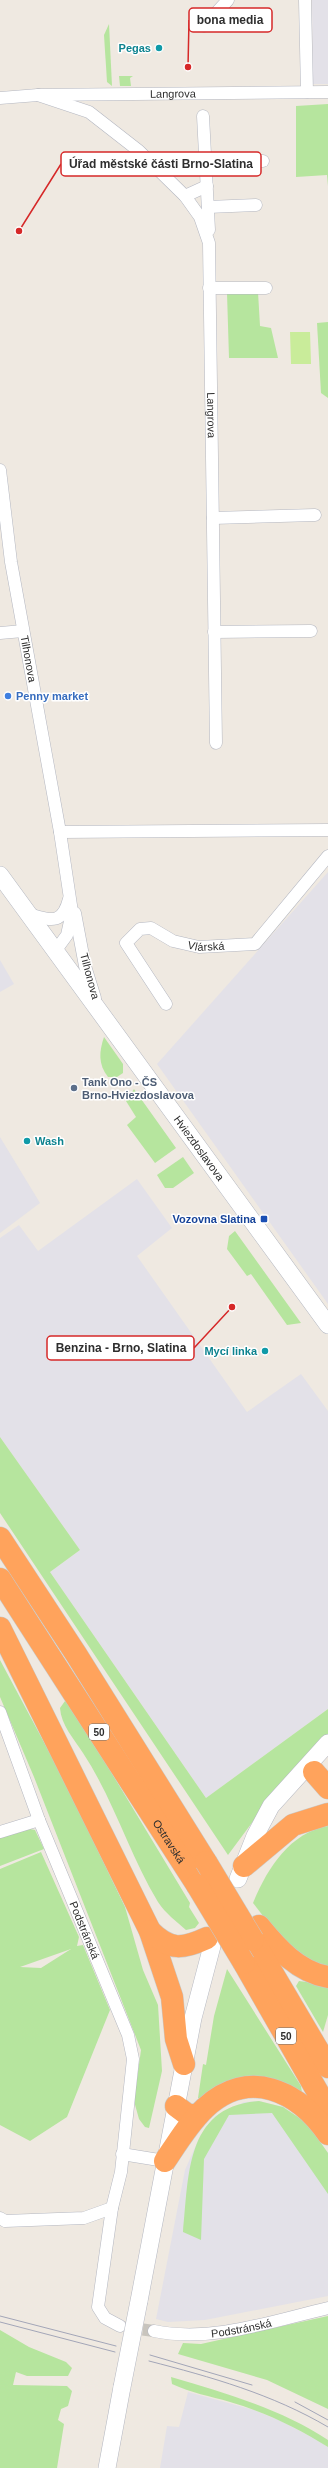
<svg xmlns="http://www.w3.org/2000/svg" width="328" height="2468" viewBox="0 0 328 2468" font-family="Helvetica,sans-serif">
<rect width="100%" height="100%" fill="#efe9e1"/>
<g fill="#e3e1e8">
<polygon points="312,0 328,0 328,92 328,84 313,84"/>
<polygon points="328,872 328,1304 157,1064"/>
<polygon points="0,960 14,984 0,992"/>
<polygon points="0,1137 40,1203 0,1233"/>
<polygon points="137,1179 172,1228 137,1256 247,1412 301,1374 328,1411 328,1709 206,1798 50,1572 80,1550 0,1437 0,1238 19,1225 38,1251"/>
<polygon points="259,2101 283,2107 328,2153 328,2296 205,2320 168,2322 156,2319 185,2170 200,2136 215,2116 244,2102"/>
<polygon points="188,2392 254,2410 281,2421 321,2442 328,2447 328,2468 160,2468 167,2426 179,2427"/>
</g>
<g fill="#b6e59e" fill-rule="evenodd">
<polygon points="109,24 112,86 107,82 104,35"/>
<polygon points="119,76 133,76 130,78 131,86 120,86"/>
<polygon points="328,104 328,186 327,175 296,177 296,106"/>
<polygon points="258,292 260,326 271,328 278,358 229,358 227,293"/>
<polygon points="328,322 328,398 321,393 317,323"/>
<path d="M 104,1037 L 123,1064 L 123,1073 L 117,1077 L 108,1077 C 98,1064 99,1052 104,1037 Z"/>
<polygon points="134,1089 176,1148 155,1163 127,1125 136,1117 126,1101"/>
<polygon points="183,1157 194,1173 173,1188 165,1188 157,1175"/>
<polygon points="235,1231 301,1323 287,1325 251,1274 247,1276 227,1249 229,1236"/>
<polygon points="0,1437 80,1550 50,1572 206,1798 328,1709 328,1734 286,1777 228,1855 0,1513"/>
<polygon points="0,1660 62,1776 125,1907 143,1970 158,2005 162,2071 149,2128 145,2127 139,2119 134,2101 141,2050 34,1777 0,1697"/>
<path d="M 65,1701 L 70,1704 L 190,1903 L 189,1907 L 199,1923 L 195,1928 L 186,1930 C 177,1922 165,1913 158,1902 C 129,1854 114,1800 83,1753 C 74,1739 61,1725 60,1708 Z"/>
<path d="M 328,1826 L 328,1968 L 291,1952 L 253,1903 C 267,1869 289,1833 328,1826 Z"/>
<polygon points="30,1829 35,1830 44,1849 0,1866 0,1838"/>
<path d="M 41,1852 L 79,1937 L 77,1946 L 83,1945 L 110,2010 L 67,2117 L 30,2141 L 0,2125 L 0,1869 ZM 71,1949 L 41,1968 L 20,1967 Z"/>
<polygon points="227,1969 301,2086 302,2093 280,2083 200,2099 198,2098 203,2064 206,2065 214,2016"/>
<polygon points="299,1981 328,1985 328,2015 323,2032 296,1986"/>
<path d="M 259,2101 L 283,2107 L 307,2123 L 328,2153 L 328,2194 L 272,2113 L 229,2115 L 204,2159 L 201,2240 L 183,2232 C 189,2176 185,2106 259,2101 Z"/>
<polygon points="328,2316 328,2409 267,2380 178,2354 183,2343 201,2344"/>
<polygon points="0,2330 29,2347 66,2362 72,2368 68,2376 27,2376 16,2372 13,2385 67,2386 72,2391 68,2406 61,2409 58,2420 64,2424 57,2468 0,2468"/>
<path d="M 171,2377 C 225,2393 281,2409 328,2440 L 328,2447 C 298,2428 265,2412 230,2402 C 210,2396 191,2393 172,2384 Z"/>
</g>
<polygon fill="#c9ec9a" points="290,332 310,332 311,364 291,364"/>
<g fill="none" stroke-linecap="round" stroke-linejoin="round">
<polyline stroke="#c8c4bd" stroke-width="12" stroke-dasharray="12 6" stroke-linecap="butt" points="125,2327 154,2331"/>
<defs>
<g id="street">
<polyline points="305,0 307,92"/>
<polyline points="204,26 228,0"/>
<path id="s1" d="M 38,95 L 89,112 L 139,151 L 185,196 L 200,217 L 209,243 L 216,743"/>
<path id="s2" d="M 0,98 L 38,95 L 328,92"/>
<polyline points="203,116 209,230"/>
<polyline points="205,161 263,161"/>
<polyline points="185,196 207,186"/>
<polyline points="208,207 256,205"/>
<polyline points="209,288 266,288"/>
<path id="s3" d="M 0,470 L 11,562 L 60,832 L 72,912 L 67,935 L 56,950"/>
<polyline points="213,518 315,515"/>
<polyline points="214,632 311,631"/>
<polyline points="0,633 23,631"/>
<polyline points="60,832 328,830"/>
<polyline points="75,913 85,966 95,998"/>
<path d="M 29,914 C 50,920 62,926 69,899"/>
<path id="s4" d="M 166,1004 L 126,943 L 140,929 L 151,928 L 173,941 L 199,947 L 255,944 L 328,856"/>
<path id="s5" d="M 0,1712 L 39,1820 L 128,2035 L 133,2059 L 121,2172 L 112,2208 L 98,2307 L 105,2318 L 120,2326"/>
<polyline points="0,1832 39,1820"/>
<polyline points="122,2154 165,2161"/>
<polyline points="0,2218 5,2221 84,2218 112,2208"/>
<path id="s6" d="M 154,2331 C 212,2343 272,2321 328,2308"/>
</g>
<g id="secondary">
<path id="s7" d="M 0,875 L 328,1325"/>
<polyline points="238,1879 255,1836 271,1806 328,1743"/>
<polyline points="139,2301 193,2018 212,1946"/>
<polyline points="107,2468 122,2387"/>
</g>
<g id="highway">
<polyline points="0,1538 76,1654 206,1862"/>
<path id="s8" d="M 0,1579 L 197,1885"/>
<polyline points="0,1628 150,1931 172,1997 176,2039 184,2064"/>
<polyline points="314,1772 328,1788"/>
<polyline points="244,1866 293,1825 328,1814"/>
<path d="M 259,1926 C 277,1948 298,1972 328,1977"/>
<path d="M 150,1931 C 170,1951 183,1949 207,1938"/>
<polyline points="253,1940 328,2067"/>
<polyline points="244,1963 328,2110"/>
<polyline points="176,2106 188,2115 198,2115"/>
<path d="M 165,2161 C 177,2143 189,2123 205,2108 C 249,2067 298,2091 328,2134"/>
</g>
</defs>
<use href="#street" stroke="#b4b7c1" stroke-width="13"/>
<use href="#secondary" stroke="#b4b7c1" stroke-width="18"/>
<use href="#highway" stroke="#c9c9c9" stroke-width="23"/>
<use href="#street" stroke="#fff" stroke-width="12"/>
<use href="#secondary" stroke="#fff" stroke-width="17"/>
<use href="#highway" stroke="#ffa35c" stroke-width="22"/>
<g stroke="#a3a6b8" stroke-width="1">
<polyline points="0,2316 116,2346"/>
<polyline points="0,2322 115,2352"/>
<polyline points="150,2355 252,2385"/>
<path d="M 149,2361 C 211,2377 272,2394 328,2427"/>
<polyline points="295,2402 328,2420"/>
</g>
<defs>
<polyline id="secondary-bridge" points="122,2387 139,2301"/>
<g id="highway-bridge">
<polyline points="206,1862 253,1940"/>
<polyline points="197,1885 244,1963"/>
</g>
</defs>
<use href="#secondary-bridge" stroke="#b4b7c1" stroke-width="18" stroke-linecap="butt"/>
<use href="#highway-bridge" stroke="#c9c9c9" stroke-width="23" stroke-linecap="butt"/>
<use href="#secondary-bridge" stroke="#fff" stroke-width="17"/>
<use href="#highway-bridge" stroke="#ffa35c" stroke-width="22"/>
</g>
<g fill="#0f9aa8" stroke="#fff" stroke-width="1.5">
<circle cx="159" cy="48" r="4"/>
<circle cx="27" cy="1141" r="4"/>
<circle cx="265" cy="1351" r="4"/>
</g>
<circle fill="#3f7fe0" stroke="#fff" stroke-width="1.5" cx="8" cy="696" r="4"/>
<circle fill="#5c6f8a" stroke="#fff" stroke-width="1.5" cx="74" cy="1088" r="4"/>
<rect fill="#1a4fb4" stroke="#fff" stroke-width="1.5" x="260" y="1215" width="8" height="8" rx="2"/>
<g text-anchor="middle" stroke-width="3" stroke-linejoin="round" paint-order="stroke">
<g fill="#fff" stroke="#6d6d6d" stroke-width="1">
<rect x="89" y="1724" width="20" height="16" rx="3"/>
<rect x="276" y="2028" width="20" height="16" rx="3"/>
</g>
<g font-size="10" font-weight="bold" fill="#2e2e2e">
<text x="99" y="1736">50</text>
<text x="286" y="2040">50</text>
</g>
<g font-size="11" font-weight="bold" fill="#0d838f" stroke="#fff" text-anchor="end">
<text x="151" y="52">Pegas</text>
<text x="35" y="1145" text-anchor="start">Wash</text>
<text x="257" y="1355">Mycí linka</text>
</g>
<g font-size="11" fill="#2e2e2e" stroke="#fff">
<text dy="4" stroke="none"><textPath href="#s2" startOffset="173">Langrova</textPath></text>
<text dy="4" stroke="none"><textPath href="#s1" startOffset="407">Langrova</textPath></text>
<text dy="4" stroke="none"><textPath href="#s3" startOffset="191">Tilhonova</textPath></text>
<text dy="4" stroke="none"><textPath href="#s4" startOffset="163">Vlárská</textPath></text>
<text transform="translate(90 976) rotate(75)" y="4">Tilhonova</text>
<text dy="4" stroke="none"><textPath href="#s7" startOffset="338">Hviezdoslavova</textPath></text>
<text dy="4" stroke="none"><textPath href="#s8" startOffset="312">Ostravská</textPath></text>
<text dy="4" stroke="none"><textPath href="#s5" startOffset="234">Podstránská</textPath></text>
<text dy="4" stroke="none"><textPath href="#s6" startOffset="88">Podstránská</textPath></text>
</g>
<g font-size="11" font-weight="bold" fill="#366cbe" stroke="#fff" text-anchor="start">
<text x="16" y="700">Penny market</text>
</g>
<g font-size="11" font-weight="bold" fill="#4e5e75" stroke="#fff" text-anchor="start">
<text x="82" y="1086">Tank Ono - ČS<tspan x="82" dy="13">Brno-Hviezdoslavova</tspan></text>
</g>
<g font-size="11" font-weight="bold" fill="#164399" stroke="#fff" text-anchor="end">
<text x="256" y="1223">Vozovna Slatina</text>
</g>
</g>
<path fill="none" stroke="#d62828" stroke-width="1.5" d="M188 67L189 20M19 231L61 164M232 1307L194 1348"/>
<g fill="#d62828" stroke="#fff" stroke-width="1.5">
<circle cx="188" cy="67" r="4"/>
<circle cx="19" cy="231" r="4"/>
<circle cx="232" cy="1307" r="4"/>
</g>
<g fill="#fff" stroke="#d62828" stroke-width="1.5">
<rect x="189" y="8" width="83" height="24" rx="4"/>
<rect x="61" y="152" width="200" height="24" rx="4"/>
<rect x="47" y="1336" width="147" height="24" rx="4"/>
</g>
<g font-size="12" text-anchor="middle" font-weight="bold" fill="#2e2e2e">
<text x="230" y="24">bona media</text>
<text x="161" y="168">Úřad městské části Brno-Slatina</text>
<text x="121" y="1352">Benzina - Brno, Slatina</text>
</g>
</svg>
